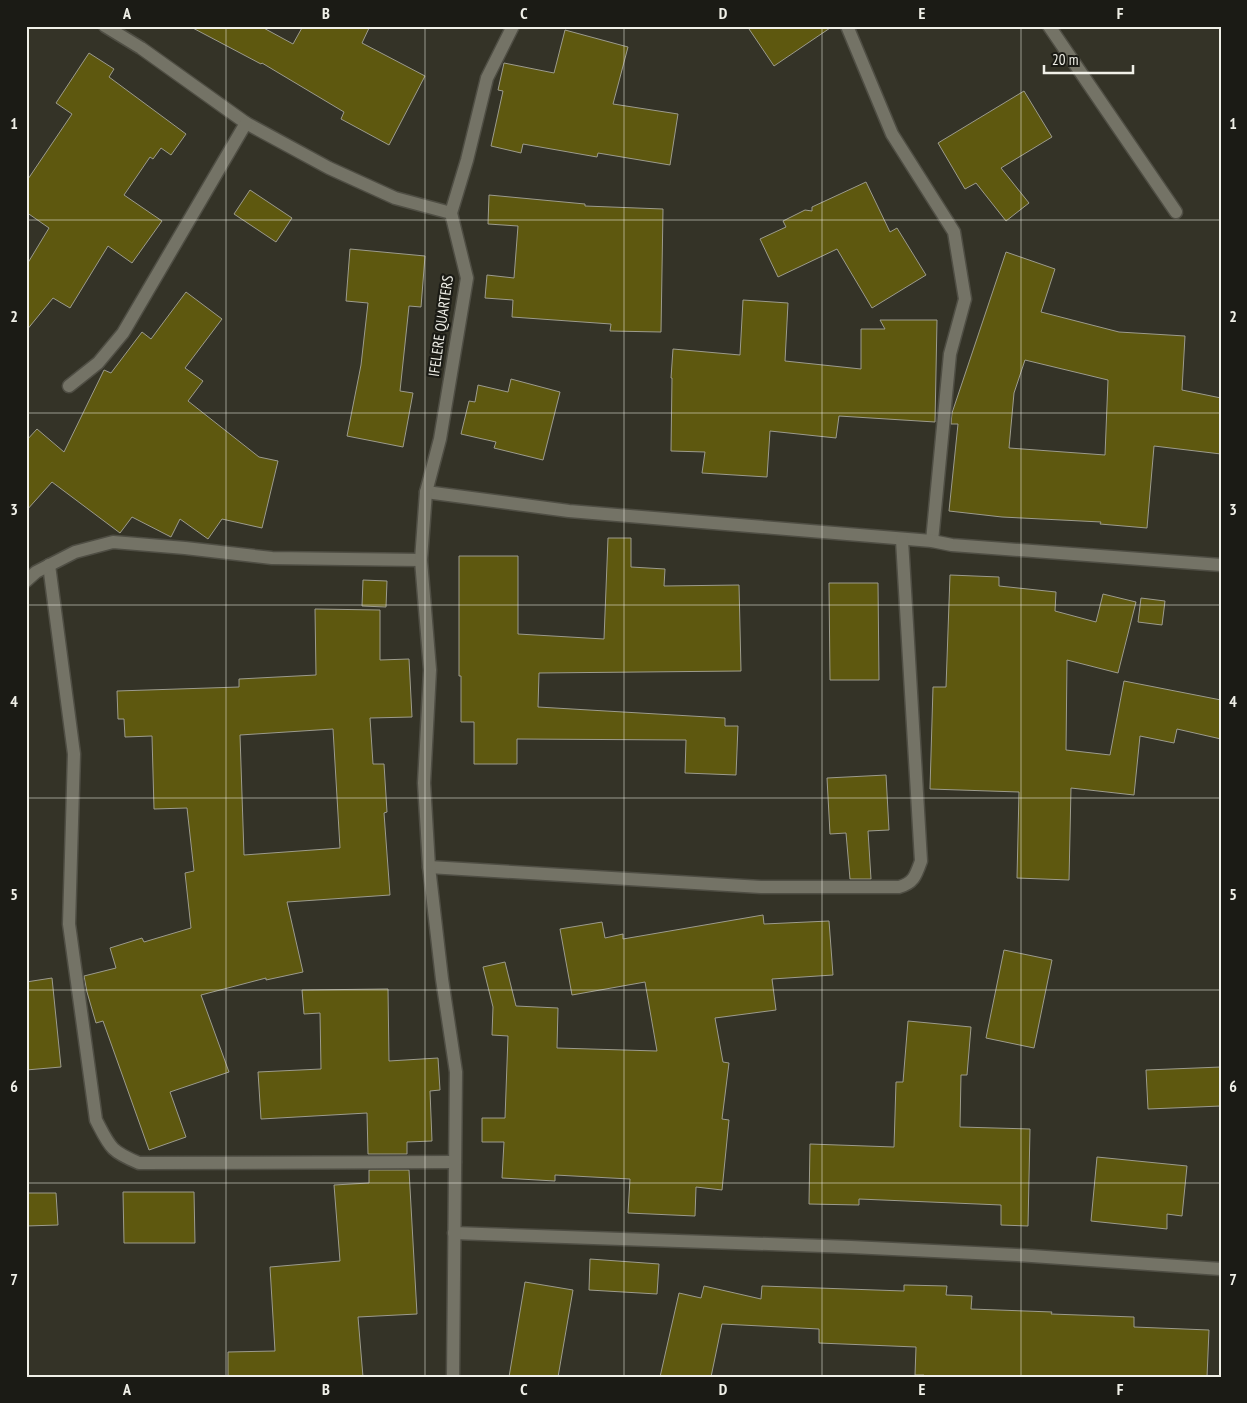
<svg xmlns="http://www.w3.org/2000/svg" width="1247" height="1403" viewBox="0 0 1247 1403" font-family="'PT Sans Narrow',sans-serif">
<rect width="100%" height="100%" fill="#343327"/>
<g fill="#5e580f" stroke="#9c9b8d" fill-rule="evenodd">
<polygon points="189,26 260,26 293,44 303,26 370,26 362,43 425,76 389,145 341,119 344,112 262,63 261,64"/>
<polygon points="747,26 833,26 774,66"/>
<polygon points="565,30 628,47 613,104 678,114 670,165 598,153 597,157 523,144 521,153 491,146 503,91 498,90 504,63 554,73"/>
<polygon points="89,53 114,69 109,77 186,134 171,155 161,148 153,159 150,157 124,195 162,221 132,263 108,246 70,308 53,298 26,331 26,266 49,228 26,212 26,182 72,114 56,103"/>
<polygon points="1024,91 1052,137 1001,168 1029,203 1006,221 976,183 965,189 938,143"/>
<polygon points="866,182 890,232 897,228 926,275 872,308 837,249 778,277 760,239 786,227 783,221 805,210 812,211 812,207"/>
<polygon points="250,190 292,218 276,242 234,214"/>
<polygon points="489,195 585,204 585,206 663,209 661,332 610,331 611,324 512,317 513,300 485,298 487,275 514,278 518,226 488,224"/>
<polygon points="350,249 425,256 421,307 409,306 400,391 413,393 403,447 347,436 361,365 368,303 346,301"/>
<path d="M 1006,252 L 1055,269 L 1041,312 L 1119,332 L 1185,336 L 1182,390 L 1221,398 L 1221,454 L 1154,446 L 1147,528 L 1100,524 L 1101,522 L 1002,517 L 949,511 L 958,424 L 951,424 L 952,413 ZM 1025,360 L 1108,380 L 1105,455 L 1009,448 L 1014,393 Z"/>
<polygon points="186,292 222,319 185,368 203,381 188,401 259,457 278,461 262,528 222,519 208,539 180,519 171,537 132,517 120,533 52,482 26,511 26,441 37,429 64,452 104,370 111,373 142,332 151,339"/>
<polygon points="743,300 788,303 785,361 861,369 861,329 885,329 880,320 937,320 935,422 839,416 836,438 770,431 767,477 702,473 705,452 671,451 672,378 671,378 673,349 740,355"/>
<polygon points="511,379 560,392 543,460 494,448 496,442 461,434 469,401 475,402 478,385 508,392"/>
<polygon points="608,538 631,538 631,567 665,569 664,586 739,585 741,671 539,673 538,707 725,718 725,726 738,726 736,775 685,773 686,740 517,739 517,764 474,764 474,722 461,722 461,676 459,676 459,556 518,556 518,634 604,639"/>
<polygon points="950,575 999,577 999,586 1056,592 1055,611 1096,622 1103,594 1136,602 1118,673 1067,660 1066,750 1110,755 1124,681 1221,700 1221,739 1177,729 1174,743 1140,736 1134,795 1071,788 1069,880 1017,878 1019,792 930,789 933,687 946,687"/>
<polygon points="363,580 387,581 386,607 362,606"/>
<polygon points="829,583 878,583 879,680 830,680"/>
<polygon points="1141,598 1165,601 1162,625 1138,622"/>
<path d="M 315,609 L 380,610 L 380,660 L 409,659 L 412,717 L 370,718 L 373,764 L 384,764 L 387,812 L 384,813 L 390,895 L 287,902 L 303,972 L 266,980 L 266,978 L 201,995 L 229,1072 L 170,1092 L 186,1137 L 149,1150 L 103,1021 L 96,1023 L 87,992 L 84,976 L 116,968 L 110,948 L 142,938 L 144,942 L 191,928 L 185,873 L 194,871 L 187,808 L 154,809 L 152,736 L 125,737 L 124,719 L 118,719 L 117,691 L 239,687 L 239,679 L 316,675 ZM 333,729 L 340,848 L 244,855 L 240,735 Z"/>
<polygon points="886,775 889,830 868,831 871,879 850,879 846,833 830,834 827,778"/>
<polygon points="763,915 764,924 829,921 833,975 772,979 776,1010 715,1018 723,1062 729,1063 722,1119 729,1120 722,1190 696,1187 695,1216 628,1213 630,1179 555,1175 555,1181 502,1178 504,1142 482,1142 482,1118 505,1118 508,1036 492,1035 493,1007 483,967 505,962 516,1006 558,1008 557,1048 657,1051 645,982 572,995 560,929 602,922 605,938 623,934 623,939"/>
<polygon points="1004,950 1052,960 1034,1048 986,1038"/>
<polygon points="52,978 61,1067 26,1070 26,982"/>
<polygon points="388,989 389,1061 438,1058 440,1090 430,1091 432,1141 407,1142 407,1154 368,1154 367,1113 261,1119 258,1072 321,1069 320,1013 304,1014 302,990"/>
<polygon points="908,1021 971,1027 967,1075 961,1075 960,1127 1030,1129 1028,1226 1001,1225 1001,1205 859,1199 859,1205 809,1204 810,1144 894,1147 896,1082 903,1082"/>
<polygon points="1221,1067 1221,1106 1148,1109 1146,1070"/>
<polygon points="1097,1157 1187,1166 1182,1216 1167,1214 1167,1229 1091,1221"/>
<polygon points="369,1170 409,1170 417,1314 358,1317 363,1377 228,1377 228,1352 275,1351 270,1267 340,1261 334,1185 369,1183"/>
<polygon points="123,1192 194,1192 195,1243 124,1243"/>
<polygon points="26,1193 56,1193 58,1225 26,1226"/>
<polygon points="590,1259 659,1264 657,1294 589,1290"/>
<polygon points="525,1282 573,1290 558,1377 509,1377"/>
<polygon points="904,1285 947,1286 946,1295 972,1296 971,1309 1052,1312 1051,1314 1134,1317 1134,1327 1209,1330 1207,1377 924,1376 924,1375 915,1375 916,1347 819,1343 819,1329 722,1324 711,1377 660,1377 679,1293 701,1298 704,1286 761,1299 762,1286 904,1291"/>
</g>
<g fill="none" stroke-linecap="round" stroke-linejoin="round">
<defs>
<g id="street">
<polyline points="105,26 141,48 246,123 329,168 395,198 451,213"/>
<polyline points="847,26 892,134 954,232 965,299 950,354 932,541"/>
<polyline points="1049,26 1176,212"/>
<polyline points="69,386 98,363 123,333 246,123"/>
<polyline points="426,492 569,511 932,541 952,545 1221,565"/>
<path d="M 49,565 L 74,754 L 69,924 L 96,1120 C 110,1147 110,1151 139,1163 L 455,1162"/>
<polyline points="26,581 36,572 75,552 113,542 185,548 272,558 421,560"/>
<path d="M 429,867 L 761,887 L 899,887 C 914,883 916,875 921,861 L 902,540"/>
<polyline points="454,1233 851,1247 1017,1255 1221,1269"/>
<polyline points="453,1377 456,1072 442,979 429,867 424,783 430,670 421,560 426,492 440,439 467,278 451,213 467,160 487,78 513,26"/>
</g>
</defs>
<use href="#street" stroke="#4f4e44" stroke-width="15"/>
<use href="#street" stroke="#747366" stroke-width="12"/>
</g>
<path fill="none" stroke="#f0f0e8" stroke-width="1" stroke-opacity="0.55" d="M 226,26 L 226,1377M 425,26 L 425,1377M 624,26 L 624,1377M 822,26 L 822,1377M 1021,26 L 1021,1377M 26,220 L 1221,220M 26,413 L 1221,413M 26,605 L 1221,605M 26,798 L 1221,798M 26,990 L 1221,990M 26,1183 L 1221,1183"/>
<g text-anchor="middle" stroke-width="4.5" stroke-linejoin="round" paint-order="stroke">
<g font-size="15" fill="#f0f0e8" stroke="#1b1b15">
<text transform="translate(441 326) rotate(-82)" y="5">IFELERE QUARTERS</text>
</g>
</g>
<rect width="1247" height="1403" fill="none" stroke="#1b1b15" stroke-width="55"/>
<path d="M1044 65v8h89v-8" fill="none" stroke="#f0f0e8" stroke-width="2.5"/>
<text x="1052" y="65" font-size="15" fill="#f0f0e8" stroke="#1b1b15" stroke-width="4" paint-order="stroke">20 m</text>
<rect x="28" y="28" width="1192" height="1348" fill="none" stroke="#f0f0e8" stroke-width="2"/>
<g font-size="16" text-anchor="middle" font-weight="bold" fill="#f0f0e8">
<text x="127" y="19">A</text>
<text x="326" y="19">B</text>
<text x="524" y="19">C</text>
<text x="723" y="19">D</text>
<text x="922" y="19">E</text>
<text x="1120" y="19">F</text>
<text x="14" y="129">1</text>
<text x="1233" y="129">1</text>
<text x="14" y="322">2</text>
<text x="1233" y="322">2</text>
<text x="14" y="515">3</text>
<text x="1233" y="515">3</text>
<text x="14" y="707">4</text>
<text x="1233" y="707">4</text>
<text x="14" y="900">5</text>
<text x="1233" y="900">5</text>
<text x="14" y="1092">6</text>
<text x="1233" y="1092">6</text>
<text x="14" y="1285">7</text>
<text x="1233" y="1285">7</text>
<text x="127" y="1395">A</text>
<text x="326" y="1395">B</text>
<text x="524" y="1395">C</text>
<text x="723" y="1395">D</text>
<text x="922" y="1395">E</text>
<text x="1120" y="1395">F</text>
</g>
</svg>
